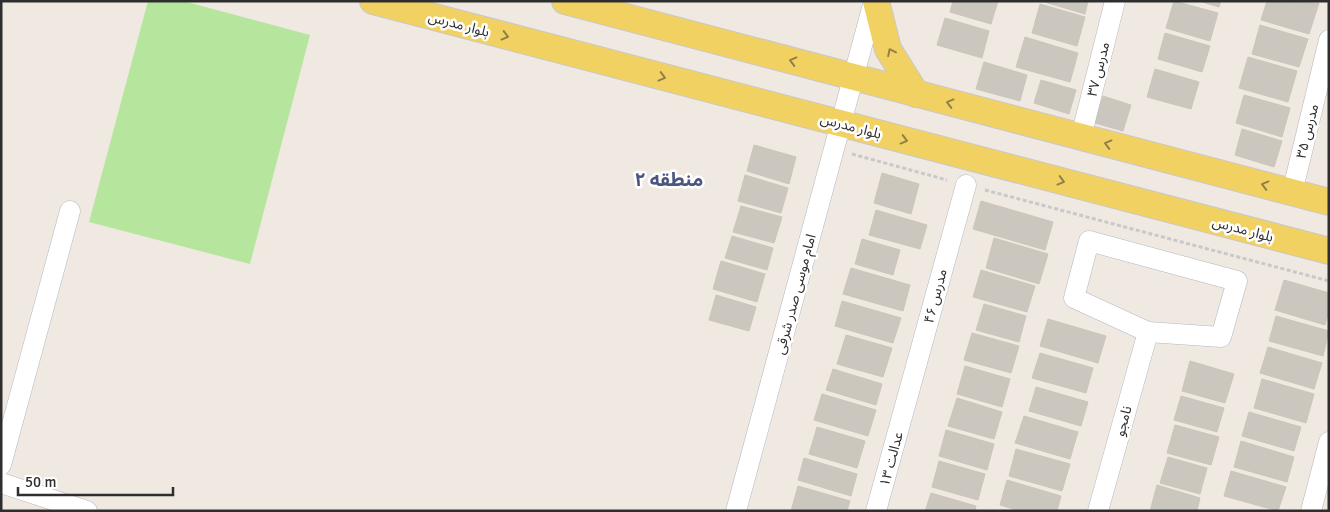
<svg xmlns="http://www.w3.org/2000/svg" width="1330" height="512" viewBox="0 0 1330 512" font-family="Signika,'Noto Sans Arabic',sans-serif">
<rect width="100%" height="100%" fill="#efe9e1"/>
<polygon fill="#b6e59e" points="148,1 183,1 310,35 250,264 89,222"/>
<g fill="#cbc7bf" stroke="#cbc5ba">
<polygon points="953,1 998,1 991,24 950,12"/>
<polygon points="1041,1 1088,1 1085,14"/>
<polygon points="1174,1 1218,13 1210,41 1166,28"/>
<polygon points="1199,1 1221,1 1219,7"/>
<polygon points="1267,1 1319,3 1309,34 1261,20"/>
<polygon points="1040,4 1085,17 1077,46 1032,33"/>
<polygon points="945,18 989,31 982,58 937,45"/>
<polygon points="1260,25 1308,39 1299,67 1252,54"/>
<polygon points="1165,33 1210,46 1202,72 1158,59"/>
<polygon points="1025,37 1078,53 1070,82 1016,67"/>
<polygon points="1248,57 1297,71 1288,102 1239,88"/>
<polygon points="984,62 1027,75 1020,101 976,89"/>
<polygon points="1155,69 1199,82 1191,109 1147,97"/>
<polygon points="1041,80 1076,90 1069,114 1034,103"/>
<polygon points="1244,95 1290,108 1282,137 1236,123"/>
<polygon points="1103,96 1131,105 1123,131 1095,123"/>
<polygon points="1242,129 1282,141 1274,167 1235,155"/>
<polygon points="754,145 796,157 789,184 747,171"/>
<polygon points="882,173 919,184 911,214 874,203"/>
<polygon points="745,175 788,188 781,213 738,201"/>
<polygon points="981,201 1053,222 1045,250 973,229"/>
<polygon points="741,206 782,217 774,243 733,232"/>
<polygon points="876,210 927,225 920,249 869,235"/>
<polygon points="732,236 773,248 767,270 725,258"/>
<polygon points="994,238 1048,254 1039,284 986,268"/>
<polygon points="862,239 900,250 893,275 855,264"/>
<polygon points="721,261 765,274 757,302 713,289"/>
<polygon points="851,268 910,285 903,311 843,294"/>
<polygon points="981,270 1035,286 1027,312 973,297"/>
<polygon points="1284,280 1329,293 1329,311 1325,325 1275,310"/>
<polygon points="716,295 756,307 749,331 709,320"/>
<polygon points="842,301 901,318 893,343 835,326"/>
<polygon points="984,304 1026,316 1019,342 976,330"/>
<polygon points="1276,316 1329,331 1323,356 1269,341"/>
<polygon points="1048,319 1106,336 1098,363 1040,346"/>
<polygon points="972,333 1019,346 1011,373 964,360"/>
<polygon points="846,335 892,348 883,377 837,364"/>
<polygon points="1268,347 1322,363 1314,389 1260,373"/>
<polygon points="1040,353 1093,368 1086,393 1032,378"/>
<polygon points="1190,361 1234,374 1225,403 1182,391"/>
<polygon points="965,366 1010,379 1002,407 957,394"/>
<polygon points="833,369 882,384 876,405 826,390"/>
<polygon points="1262,379 1314,394 1306,423 1254,408"/>
<polygon points="1036,387 1088,402 1081,426 1029,411"/>
<polygon points="822,394 876,410 868,436 814,420"/>
<polygon points="1181,396 1224,408 1217,432 1174,420"/>
<polygon points="957,398 1002,412 994,439 948,426"/>
<polygon points="1249,412 1301,427 1294,451 1242,436"/>
<polygon points="1024,416 1078,432 1070,459 1015,443"/>
<polygon points="1175,425 1219,437 1211,465 1167,453"/>
<polygon points="817,427 865,441 857,468 809,454"/>
<polygon points="946,430 994,444 987,470 939,456"/>
<polygon points="1241,441 1294,457 1287,482 1234,467"/>
<polygon points="1016,449 1070,464 1062,491 1009,476"/>
<polygon points="1168,457 1207,468 1200,494 1160,483"/>
<polygon points="804,458 857,474 851,496 798,480"/>
<polygon points="939,461 985,474 978,500 932,487"/>
<polygon points="1231,471 1286,487 1278,511 1224,496"/>
<polygon points="1007,480 1061,496 1057,511 1020,511 1000,505"/>
<polygon points="1157,485 1200,498 1197,511 1150,511"/>
<polygon points="798,486 850,501 847,511 791,511"/>
<polygon points="931,493 976,506 975,511 925,511"/>
</g>
<g fill="none" stroke-linecap="round" stroke-linejoin="round">
<defs>
<g id="minor">
<polyline points="1081,137 1115,1"/>
<polyline points="1292,193 1329,40"/>
<polygon points="1089,241 1237,281 1221,337 1148,332 1074,298"/>
<polyline points="1,465 70,211"/>
<polyline points="1,483 87,511"/>
<polyline points="736,511 874,1"/>
<polyline points="876,511 966,185"/>
<polyline points="1098,511 1148,332"/>
<polyline points="1311,511 1329,442"/>
</g>
<g id="major">
<polyline points="373,1 1329,251"/>
<polyline points="565,1 1329,202"/>
<polyline points="876,1 888,49 916,94"/>
</g>
</defs>
<use href="#minor" stroke="#b4b7c1" stroke-width="21"/>
<use href="#major" stroke="#c9c9c9" stroke-width="28"/>
<g stroke="#c9c9c9" stroke-width="3" stroke-dasharray="4 2.5" stroke-linecap="butt">
<polyline points="852,154 947,180"/>
<polyline points="985,190 1329,281"/>
</g>
<use href="#minor" stroke="#fff" stroke-width="20"/>
<use href="#major" stroke="#f2d163" stroke-width="26"/>
</g>
<defs><path id="oneway-chevron" d="M-2-3.5L2.5 0L-2 3.5" fill="none" stroke-width="1.6" stroke-linecap="round" stroke-linejoin="round" transform="scale(1.25)"/></defs>
<g stroke="#908048">
<use href="#oneway-chevron" transform="translate(505 36) rotate(15)"/>
<use href="#oneway-chevron" transform="translate(891 52) rotate(-116)"/>
<use href="#oneway-chevron" transform="translate(793 61) rotate(-165)"/>
<use href="#oneway-chevron" transform="translate(662 77) rotate(15)"/>
<use href="#oneway-chevron" transform="translate(950 103) rotate(-165)"/>
<use href="#oneway-chevron" transform="translate(904 140) rotate(15)"/>
<use href="#oneway-chevron" transform="translate(1108 144) rotate(-165)"/>
<use href="#oneway-chevron" transform="translate(1061 181) rotate(15)"/>
<use href="#oneway-chevron" transform="translate(1265 185) rotate(-165)"/>
</g>
<g text-anchor="middle" stroke-width="5" stroke-linejoin="round" paint-order="stroke">
<g font-size="14" fill="#2e2e2e" stroke="#fff">
<text transform="translate(459 24) rotate(15)" y="5">بلوار مدرس</text>
<text transform="translate(1098 69) rotate(-76)" y="5">مدرس ۳۷</text>
<text transform="translate(851 126) rotate(15)" y="5">بلوار مدرس</text>
<text transform="translate(1307 131) rotate(-76)" y="5">مدرس ۳۵</text>
<text transform="translate(1243 229) rotate(15)" y="5">بلوار مدرس</text>
<text transform="translate(795 294) rotate(-75)" y="5">امام موسی صدر شرقی</text>
<text transform="translate(935 296) rotate(-75)" y="5">مدرس ۴۶</text>
<text transform="translate(1123 421) rotate(-75)" y="5">نامجو</text>
<text transform="translate(891 459) rotate(-75)" y="5">عدالت ۱۳</text>
</g>
<g font-size="19" font-weight="bold" fill="#4d5680" stroke="#fff">
<text x="669" y="186">منطقه ۲</text>
</g>
</g>
<rect width="1330" height="512" fill="none" stroke="#2e2e2e" stroke-width="5"/>
<path d="M18 487v8h155v-8" fill="none" stroke="#2e2e2e" stroke-width="2.5"/>
<text x="25" y="487" font-size="15" fill="#2e2e2e" stroke="#ffffff" stroke-width="4" paint-order="stroke">50 m</text>
</svg>
